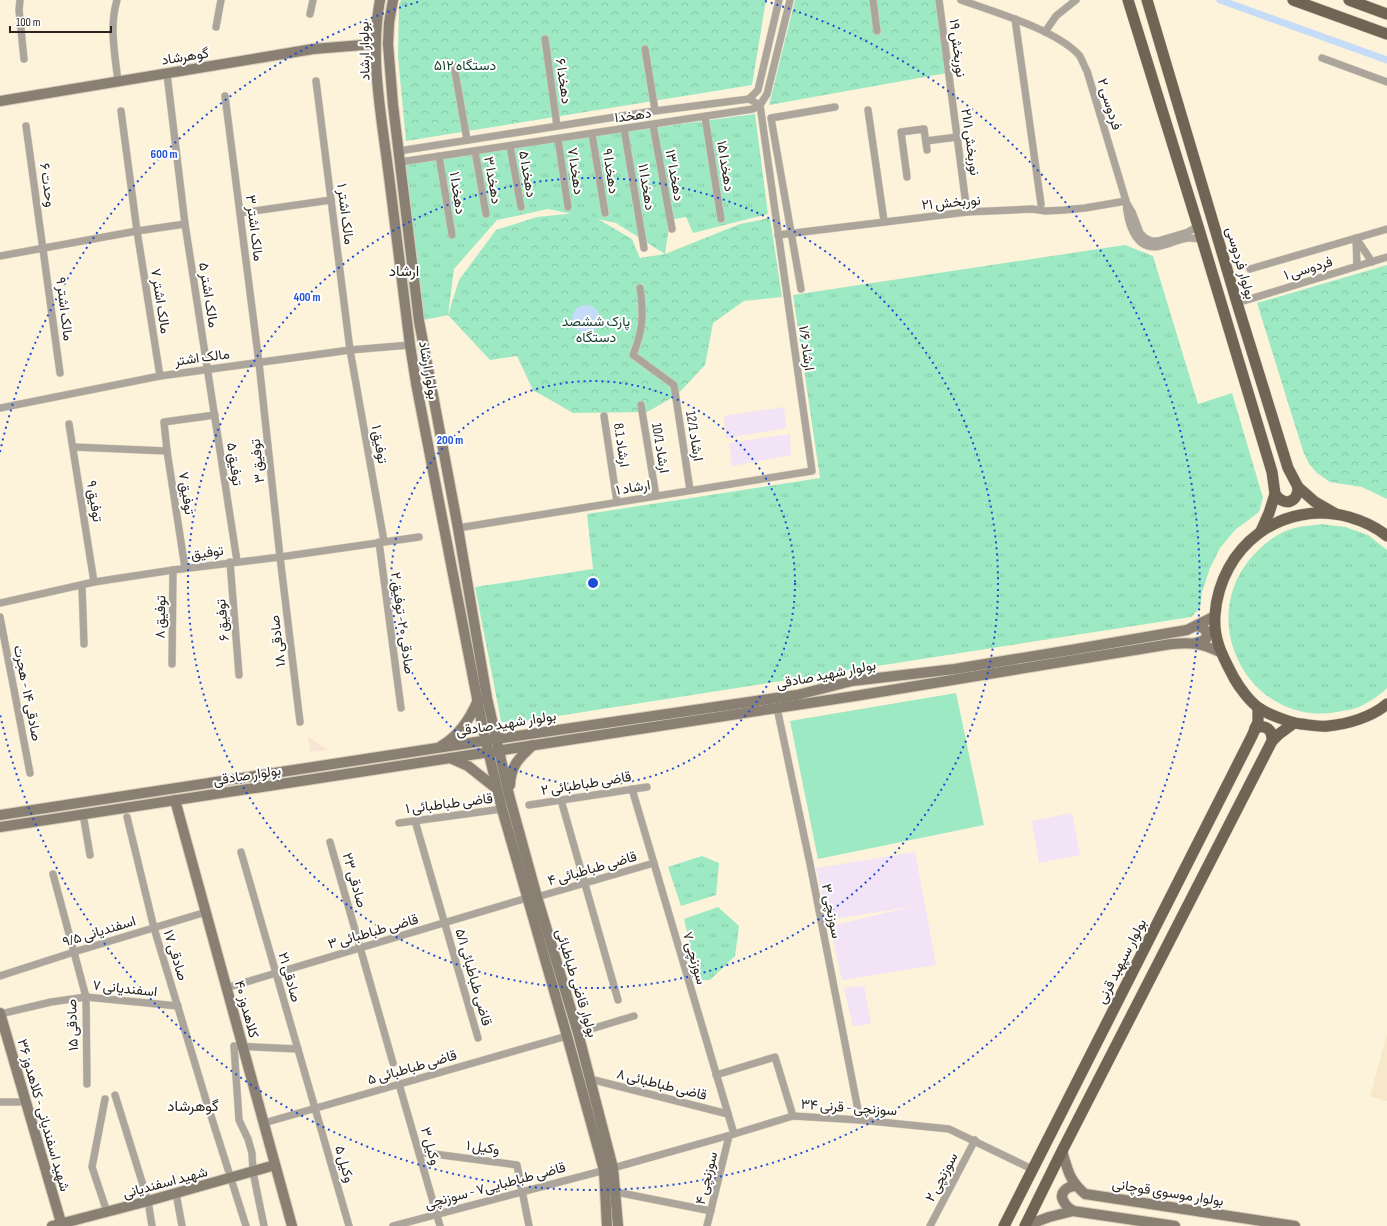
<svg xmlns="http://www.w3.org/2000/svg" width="1387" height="1226" viewBox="0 0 1387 1226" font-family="'Sofia Sans Condensed',Vazirmatn,sans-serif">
<defs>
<pattern id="grass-tufts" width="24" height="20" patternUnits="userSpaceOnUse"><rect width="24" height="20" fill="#9de9c3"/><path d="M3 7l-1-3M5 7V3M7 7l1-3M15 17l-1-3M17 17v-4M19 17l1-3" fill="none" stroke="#87c8a7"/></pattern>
<pattern id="forest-crowns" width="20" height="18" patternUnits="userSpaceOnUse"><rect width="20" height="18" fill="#9de9c3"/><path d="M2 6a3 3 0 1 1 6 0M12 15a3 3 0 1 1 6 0" fill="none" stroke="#87c8a7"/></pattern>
</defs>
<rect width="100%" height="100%" fill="#fdf2da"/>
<polygon fill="#f9e5d5" points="308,737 328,750 310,752"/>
<g fill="#f2e3f6">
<polygon points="784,407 786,428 726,438 724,416"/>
<polygon points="790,434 791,455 732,466 729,443"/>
<polygon points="1072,813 1080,855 1039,863 1032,821"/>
<polygon points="915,852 936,965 842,980 830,926 915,906 828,920 816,868"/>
<polygon points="864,986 871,1024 853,1026 844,988"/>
</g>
<polygon fill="#f7e8c9" points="1387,1034 1387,1101 1370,1096"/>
<g fill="url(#grass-tufts)">
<polygon points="755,114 768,214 693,233 686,217 670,220 665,254 616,223 548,209 497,220 454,269 448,315 419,321 400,162"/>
<polygon points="1125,245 1153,256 1198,404 1232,393 1263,498 1259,512 1235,530 1220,548 1210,568 1202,592 1200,608 1191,617 506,724 501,721 475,587 593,569 587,514 820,478 793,295"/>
<path d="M 1321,524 L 1345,527 L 1368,535 L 1387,550 L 1387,688 C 1382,694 1366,704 1359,707 C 1354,709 1347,710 1342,711 C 1255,731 1194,627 1250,559 C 1260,547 1273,536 1288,530 C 1299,526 1310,526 1321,524 Z"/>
<polygon points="702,856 719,863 716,895 681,906 668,867"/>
<polygon points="718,907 739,926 735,956 710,980 698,980 684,919"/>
</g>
<g fill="url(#forest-crowns)">
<polygon points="401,0 766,0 752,85 406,141 398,57 399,5"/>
<polygon points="795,0 937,0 947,73 769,105"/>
<polygon points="586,212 632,239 640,258 665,254 740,224 770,218 782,297 744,301 713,323 705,365 677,395 647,412 573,413 533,390 517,356 490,360 448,315 459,280 496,230 537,217"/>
<polygon points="1387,265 1387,499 1362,487 1330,482 1317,473 1309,464 1303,451 1257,303"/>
</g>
<polygon fill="#9de9c3" points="956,693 984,825 818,859 790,721"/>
<circle fill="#c5dcf8" cx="586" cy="319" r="14"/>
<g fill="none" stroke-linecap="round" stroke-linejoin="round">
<polyline stroke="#c5dcf8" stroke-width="7" points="1220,0 1387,60"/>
<defs>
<g id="street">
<polyline points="20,0 19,10 24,59"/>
<path d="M 117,0 C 109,27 115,54 118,82"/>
<polyline points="873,0 877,31"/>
<polyline points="939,0 967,212"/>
<path d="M 961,0 C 994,12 1055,29 1079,55 C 1082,59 1084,66 1087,71 L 1126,201 C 1127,220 1134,252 1160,246 C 1170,244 1181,238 1190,238 C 1194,238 1199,239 1203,240"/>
<polyline points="310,14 313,0"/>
<polyline points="1015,19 1041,204"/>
<polyline points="216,27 221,0"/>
<polyline points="1045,32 1056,16 1076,0"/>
<polyline points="545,39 557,126"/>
<polyline points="645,49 655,110"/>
<polyline points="1322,58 1387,82"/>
<polyline points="454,66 467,140"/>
<polyline points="167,74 185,224 237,561"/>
<polyline points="316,81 350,350 384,541"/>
<polyline points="225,96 259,363 280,557 300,722"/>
<polyline points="868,110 884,221"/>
<polyline points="121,111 137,231 160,376"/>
<polyline points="705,117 721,219"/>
<polyline points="653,125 672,229"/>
<polyline points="26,126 60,373"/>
<polyline points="624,129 644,248"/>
<polyline points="592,134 605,213"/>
<polyline points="558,139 568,207"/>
<polyline points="926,141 957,137"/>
<polyline points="510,146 521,207"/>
<polyline points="399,151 647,112 749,99 758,90 779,0"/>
<polyline points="475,151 486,214"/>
<polyline points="439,156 452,235"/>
<polyline points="400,162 753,109 760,105 767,94 790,0"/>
<polyline points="907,177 901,132 924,129 927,150"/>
<polyline points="1126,202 1132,212 1140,233 1145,238 1151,241 1158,241 1188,232 1198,226"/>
<polyline points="240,213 331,200"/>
<polyline points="778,235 967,212 1032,209 1046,211 1064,210 1085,208 1126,201"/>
<polyline points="0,256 137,231 185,224"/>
<polyline points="1357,266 1356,238 1372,262"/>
<polyline points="1250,269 1387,229"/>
<path d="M 640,288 C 644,314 643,330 633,355 L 674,385 L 690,490"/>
<polyline points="801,289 771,118 835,107"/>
<polyline points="1237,303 1387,257"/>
<polyline points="641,405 656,496"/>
<polyline points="0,408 160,376 350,350 410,345"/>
<polyline points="604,416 617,502"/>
<polyline points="69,424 94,582"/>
<polyline points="73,447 167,451"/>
<polyline points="458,528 812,471 760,105 749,99"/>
<polyline points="379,542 401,708"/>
<polyline points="230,562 239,675"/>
<polyline points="185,568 167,451 164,422 215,415"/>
<polyline points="82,586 84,644"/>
<polyline points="0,603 94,582 173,570 280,557 419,537"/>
<polyline points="0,617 30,773"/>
<polyline points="172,664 173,570"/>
<polyline points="777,708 810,864 860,1120"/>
<polyline points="632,789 734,1134"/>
<polyline points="561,800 618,1000"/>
<polyline points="529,805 647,787"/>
<polyline points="83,814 90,855"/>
<polyline points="127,817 154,928 206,1100 246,1226"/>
<polyline points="415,821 478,1038"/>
<polyline points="399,823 502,809"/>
<polyline points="330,842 393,1063"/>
<polyline points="241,852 349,1226"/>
<polyline points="53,874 86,997 87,1084"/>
<polyline points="537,897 654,863"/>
<polyline points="0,976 74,952 206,912"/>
<polyline points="226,988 527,898"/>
<polyline points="0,1014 51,1002 86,997 178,1006"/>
<polyline points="578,1033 634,1016"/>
<polyline points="716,1075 775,1057 793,1116"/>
<polyline points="590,1079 728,1114"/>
<polyline points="399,1084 440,1226"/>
<polyline points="115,1095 148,1201 152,1226"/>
<polyline points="105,1099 92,1167 107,1212"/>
<polyline points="0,1102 20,1102"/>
<polyline points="264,1123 567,1036"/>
<polyline points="419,1152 517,1165 529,1226"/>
<polyline points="616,1192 711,1211"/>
<polyline points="176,1193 182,1226"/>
<polyline points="264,1226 253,1172 252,1153 248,1139 239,1120 234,1046 298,1049"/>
<polyline points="393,1226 613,1168 734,1134 793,1116 860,1120 949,1129 1032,1169"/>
<polyline points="707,1226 729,1136"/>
<polyline points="930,1226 975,1140"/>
</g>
<g id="secondary">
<path d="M 380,0 C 370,53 380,108 387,161 C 395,222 402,283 410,345 L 416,383 L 483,729 L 502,809 L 567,1036 L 604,1170 L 607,1226"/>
<polyline points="393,0 389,23 388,44 393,105 419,321 458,528 487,698 509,795 537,897 578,1033 613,1168 618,1226"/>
<polyline points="0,101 313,49 375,44"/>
<polyline points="1195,643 1202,641 1206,639 1207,632 1203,628 1197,626"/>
<path d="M 441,746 C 459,736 470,719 478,700"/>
<polyline points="450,758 468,766 497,789"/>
<path d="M 510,785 C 511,765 519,758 533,745"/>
<polyline points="175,800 292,1226"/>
<polyline points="0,815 496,739 797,695 852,681 955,669 1071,650 1187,630 1215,616"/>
<path d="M 0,827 L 855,696 L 1171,644 C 1193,642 1200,643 1220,652"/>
<polyline points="0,1013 62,1226"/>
<path d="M 1062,1151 C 1068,1171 1069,1180 1085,1194 L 1295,1226"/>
<path d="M 1073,1211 C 1070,1209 1066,1206 1064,1202 C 1058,1193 1067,1186 1076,1186"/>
<polyline points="52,1226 148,1201 275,1165"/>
<polyline points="1025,1226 1049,1217 1073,1211 1175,1226"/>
</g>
<g id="primary">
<polyline points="1128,0 1198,226 1272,472 1275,494 1269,513 1261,531"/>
<polyline points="1147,0 1237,303 1288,468 1298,487 1315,502 1336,514"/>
<polyline points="1293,0 1387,34"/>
<polyline points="1349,0 1387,14"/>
<path d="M 1275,494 C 1284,507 1298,503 1298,487"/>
<path d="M 1387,536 C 1376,527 1363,521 1349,517 C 1282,499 1220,546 1215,615 C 1213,640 1223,657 1234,678 C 1239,687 1250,702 1259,708 C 1267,714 1291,723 1301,724 C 1310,725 1320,727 1328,726 C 1348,724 1372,717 1387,704"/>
<path d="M 1255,728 C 1266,724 1273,730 1272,741"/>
<polyline points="1004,1226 1252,736 1258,722 1258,708"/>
<polyline points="1025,1226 1062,1151 1272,741 1279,734 1294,723"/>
</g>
</defs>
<use href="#street" stroke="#d7cdb8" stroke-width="8"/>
<use href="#secondary" stroke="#d7cdb8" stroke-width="12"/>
<use href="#primary" stroke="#d7cdb8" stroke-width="12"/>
<use href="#street" stroke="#aba59b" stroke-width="7"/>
<use href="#secondary" stroke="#897f72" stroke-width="10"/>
<use href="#primary" stroke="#706454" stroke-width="11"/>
</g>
<g fill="none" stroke="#1d4ed8" stroke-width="2" stroke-dasharray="2 4">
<circle cx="593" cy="583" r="202"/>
<circle cx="593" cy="583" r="405"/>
<path d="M0 452A607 607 0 0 1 421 1M765 1A607 607 0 1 1 0 714"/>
</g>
<g text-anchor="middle" stroke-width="4" stroke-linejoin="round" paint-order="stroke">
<g font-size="14" fill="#29251c" stroke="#fff">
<text transform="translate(958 48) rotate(83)" y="5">نوربخش ۱۹</text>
<text transform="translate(364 51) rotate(-91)" y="5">بولوار ارشاد</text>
<text transform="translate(185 56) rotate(-9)" y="5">گوهرشاد</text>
<text transform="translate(564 81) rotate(82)" y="5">دهخدا ۶</text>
<text transform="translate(1110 104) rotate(73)" y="5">فردوسی ۲</text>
<text transform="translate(633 115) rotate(-8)" y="5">دهخدا</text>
<text transform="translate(971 142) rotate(82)" y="5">نوربخش ۲۱/۱</text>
<text transform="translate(726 166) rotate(81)" y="5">دهخدا ۱۵</text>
<text transform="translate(576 171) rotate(82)" y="5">دهخدا ۷</text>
<text transform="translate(611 171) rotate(81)" y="5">دهخدا ۹</text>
<text transform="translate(528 174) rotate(80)" y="5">دهخدا ۵</text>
<text transform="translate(675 175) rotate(80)" y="5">دهخدا ۱۳</text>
<text transform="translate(493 180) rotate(80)" y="5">دهخدا ۳</text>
<text transform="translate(48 185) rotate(82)" y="5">وحدت ۶</text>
<text transform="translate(647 187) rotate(81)" y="5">دهخدا ۱۱</text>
<text transform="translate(458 193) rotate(81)" y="5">دهخدا ۱</text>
<text transform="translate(951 202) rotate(-5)" y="5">نوربخش ۲۱</text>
<text transform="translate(346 214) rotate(83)" y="5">مالک اشتر ۱</text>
<text transform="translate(255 228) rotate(83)" y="5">مالک اشتر ۳</text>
<text transform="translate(1241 263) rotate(74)" y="5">بولوار فردوسی</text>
<text transform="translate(1308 268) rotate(-17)" y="5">فردوسی ۱</text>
<text transform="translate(209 295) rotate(81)" y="5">مالک اشتر ۵</text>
<text transform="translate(161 301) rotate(81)" y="5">مالک اشتر ۷</text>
<text transform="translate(65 309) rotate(83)" y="5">مالک اشتر ۹</text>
<text transform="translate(807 348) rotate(82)" y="5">ارشاد ۱/۶</text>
<text transform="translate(202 357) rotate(-8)" y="5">مالک اشتر</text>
<text transform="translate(429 370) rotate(80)" y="5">بولوار ارشاد</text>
<text transform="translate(695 436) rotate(81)" y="5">ارشاد 12/1</text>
<text transform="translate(380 444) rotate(80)" y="5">توفیق ۱</text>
<text transform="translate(622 445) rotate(82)" y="5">ارشاد 8.1</text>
<text transform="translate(661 448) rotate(81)" y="5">ارشاد 10/1</text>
<text transform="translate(257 461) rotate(-96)" y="5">توفیق ۳</text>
<text transform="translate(235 464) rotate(82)" y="5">توفیق ۵</text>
<text transform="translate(633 487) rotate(-9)" y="5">ارشاد ۱</text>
<text transform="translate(187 493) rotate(81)" y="5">توفیق ۷</text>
<text transform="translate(95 501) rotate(81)" y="5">توفیق ۹</text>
<text transform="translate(207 552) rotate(-8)" y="5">توفیق</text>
<text transform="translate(160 617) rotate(-89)" y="5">توفیق ۸</text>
<text transform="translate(222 620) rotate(-95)" y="5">توفیق ۶</text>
<text transform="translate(403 623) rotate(82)" y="5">صادقی ۲۰- توفیق ۲</text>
<text transform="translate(277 641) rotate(-97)" y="5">صادقی ۱۸</text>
<text transform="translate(826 674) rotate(-11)" y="5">بولوار شهید صادقی</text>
<text transform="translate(28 693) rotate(79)" y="5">صادقی ۱۴ - هجرت</text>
<text transform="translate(506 723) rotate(-9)" y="5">بولوار شهید صادقی</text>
<text transform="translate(247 775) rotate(-9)" y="5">بولوار صادقی</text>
<text transform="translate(586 783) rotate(-9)" y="5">قاضی طباطبائی ۲</text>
<text transform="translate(449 803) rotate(-7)" y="5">قاضی طباطبائی ۱</text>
<text transform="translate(592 868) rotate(-16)" y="5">قاضی طباطبائی ۴</text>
<text transform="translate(355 880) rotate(74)" y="5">صادقی ۲۳</text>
<text transform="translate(832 911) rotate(79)" y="5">سوزنچی ۳</text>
<text transform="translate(99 931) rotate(-17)" y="5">اسفندیانی ۹/۵</text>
<text transform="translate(373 931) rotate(-16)" y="5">قاضی طباطبائی ۳</text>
<text transform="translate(176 955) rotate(73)" y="5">صادقی ۱۷</text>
<text transform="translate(695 958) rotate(74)" y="5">سوزنچی ۷</text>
<text transform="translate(1121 961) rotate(-63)" y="5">بولوار سپهبد قرنی</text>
<text transform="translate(290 977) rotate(74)" y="5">صادقی ۲۱</text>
<text transform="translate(474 977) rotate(74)" y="5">قاضی طباطبائی ۵/۱</text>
<text transform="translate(577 983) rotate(73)" y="5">بولوار قاضی طباطبائی</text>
<text transform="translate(125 988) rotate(6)" y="5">اسفندیانی ۷</text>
<text transform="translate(247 1009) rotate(75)" y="5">کلاهدوز ۴۰</text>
<text transform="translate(72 1025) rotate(-92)" y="5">صادقی ۱۵</text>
<text transform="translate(412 1067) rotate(-16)" y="5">قاضی طباطبائی ۵</text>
<text transform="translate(662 1084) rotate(14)" y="5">قاضی طباطبائی ۸</text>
<text transform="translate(849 1107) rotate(4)" y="5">سوزنچی - قرنی ۳۴</text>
<text transform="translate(44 1115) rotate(74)" y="5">شهید اسفندیانی - کلاهدوز ۳۶</text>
<text transform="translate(431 1146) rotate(74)" y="5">وکيل ۳</text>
<text transform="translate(483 1147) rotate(8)" y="5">وکيل ۱</text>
<text transform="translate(345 1164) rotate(74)" y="5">وکيل ۵</text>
<text transform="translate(941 1177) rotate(-62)" y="5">سوزنچی ۲</text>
<text transform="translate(706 1178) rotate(-76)" y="5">سوزنچی ۴</text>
<text transform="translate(165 1182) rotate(-15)" y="5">شهید اسفندیانی</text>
<text transform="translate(495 1185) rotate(-15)" y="5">قاضی طباطبایی۷ - سوزنچی</text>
<text transform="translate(1168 1192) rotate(9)" y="5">بولوار موسوی قوچانی</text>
</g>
<g font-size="14" fill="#133e2c" stroke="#fff">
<text x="465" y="70">۵۱۲ دستگاه</text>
<text x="596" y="326">پارک‌ ششصد<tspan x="596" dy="16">دستگاه</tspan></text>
</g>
<g font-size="15" fill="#29251c" stroke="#fff">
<text x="404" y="276">ارشاد</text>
<text x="193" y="1111">گوهرشاد</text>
</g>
</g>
<circle cx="593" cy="583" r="6" fill="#1d4ed8" stroke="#fff" stroke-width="2"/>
<g font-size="12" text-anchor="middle" font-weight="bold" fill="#1d4ed8" stroke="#fff" stroke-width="4" stroke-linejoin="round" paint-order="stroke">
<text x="164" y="158">600 m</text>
<text x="307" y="301">400 m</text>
<text x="450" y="444">200 m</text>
</g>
<path d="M10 26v6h101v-6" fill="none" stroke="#29251c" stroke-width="2"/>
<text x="16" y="26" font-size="12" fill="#29251c" stroke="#ffffff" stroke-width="3" paint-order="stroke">100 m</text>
</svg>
